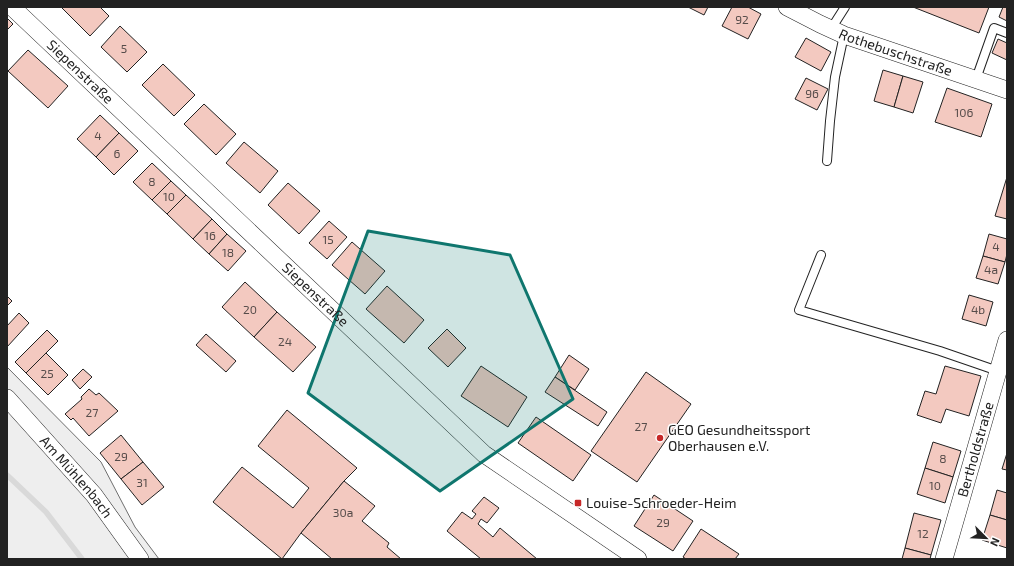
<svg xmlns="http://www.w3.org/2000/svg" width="1014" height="566" viewBox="0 0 1014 566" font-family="'Exo 2',sans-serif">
<rect width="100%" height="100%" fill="#fff"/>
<polygon fill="#eee" stroke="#6f6f6f" points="7,367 101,462 135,527 159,559 7,559"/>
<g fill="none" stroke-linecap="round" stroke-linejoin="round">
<polyline stroke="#d9d9d9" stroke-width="5.5" points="7,475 46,512 82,559"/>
</g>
<g fill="#f3c9c0" stroke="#222">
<polygon points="61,7 100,7 109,16 90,36"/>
<polygon points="688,7 708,7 704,15"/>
<polygon points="732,7 748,7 761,14 748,39 722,26"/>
<polygon points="913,7 989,7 979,33"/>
<polygon points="1003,7 1007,7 1007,21 999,17"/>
<polygon points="7,18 13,24 7,30"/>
<polygon points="120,26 147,52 127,72 101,47"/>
<polygon points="806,38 831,52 821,71 795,57"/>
<polygon points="998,39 1007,43 1007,60 992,53"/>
<polygon points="28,50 68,86 48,108 8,71"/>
<polygon points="163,64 195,95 174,116 142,85"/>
<polygon points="883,70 903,76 894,107 874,101"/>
<polygon points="903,76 923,82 913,113 894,107"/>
<polygon points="806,78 828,89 817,110 795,99"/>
<polygon points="947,88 992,104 981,137 935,122"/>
<polygon points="204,104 236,134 216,155 184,124"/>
<polygon points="100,115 119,133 96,157 77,139"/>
<polygon points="119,133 138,151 114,175 96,157"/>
<polygon points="244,142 278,171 260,193 226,163"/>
<polygon points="152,163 171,181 152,200 133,182"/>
<polygon points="1007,177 1007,219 995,216"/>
<polygon points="171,181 186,195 167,214 152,200"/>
<polygon points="288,183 320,211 299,234 268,205"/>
<polygon points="186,195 212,219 193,239 167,214"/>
<polygon points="212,219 227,234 209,254 193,239"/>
<polygon points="329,221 347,237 327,259 309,243"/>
<polygon points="227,234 246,251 228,271 209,254"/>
<polygon points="989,234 1007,239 1007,254 1005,262 983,256"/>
<polygon points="352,242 385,271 365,294 332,265"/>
<polygon points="983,256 1005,262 998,284 976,278"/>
<polygon points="245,282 277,312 254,337 222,307"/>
<polygon points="387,286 424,320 404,343 366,309"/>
<polygon points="969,295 993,302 986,326 962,319"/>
<polygon points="7,296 12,301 7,306"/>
<polygon points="277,312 316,347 293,372 254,337"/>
<polygon points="19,313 29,323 7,347 7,326"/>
<polygon points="447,329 466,348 448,367 428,348"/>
<polygon points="47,330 58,341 26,373 15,362"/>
<polygon points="206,334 236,361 226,372 196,345"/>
<polygon points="46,353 68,375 48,395 26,373"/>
<polygon points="569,355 589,369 575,390 555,377"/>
<polygon points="481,366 527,397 508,427 461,396"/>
<polygon points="945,366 981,376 969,416 946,409 941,423 917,415 925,391 936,394"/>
<polygon points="83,369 92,377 80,389 72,380"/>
<polygon points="646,372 691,404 637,482 591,451"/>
<polygon points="555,377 607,412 598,426 545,392"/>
<polygon points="89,389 96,395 99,393 118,411 89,436 73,418 71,420 65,414 82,399 81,397"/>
<polygon points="287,410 357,468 344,481 301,533 282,559 213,502 242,467 293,508 309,488 258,446"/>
<polygon points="536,417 591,455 573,481 518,443"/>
<polygon points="121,435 143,462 121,479 100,453"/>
<polygon points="933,442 961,451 953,477 925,468"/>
<polygon points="1007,453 1007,470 1002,469"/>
<polygon points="143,462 164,487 142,505 121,479"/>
<polygon points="925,468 953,477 945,503 917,494"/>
<polygon points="344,481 375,506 362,521 389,543 387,547 401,559 332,559 301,533"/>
<polygon points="997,490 1007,493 1007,520 990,515"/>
<polygon points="654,495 693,521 673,551 634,526"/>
<polygon points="484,497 499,508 487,523 481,519 478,524 493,537 500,528 537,559 481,559 447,531 462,512 472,519 476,514 472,511"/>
<polygon points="914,513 941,520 931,555 905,548"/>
<polygon points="990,515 1007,520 1007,548 982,540"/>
<polygon points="701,529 739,554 735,559 686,559 683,557"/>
<polygon points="905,548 931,555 930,559 902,559"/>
</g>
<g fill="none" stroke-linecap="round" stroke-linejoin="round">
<defs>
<g id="lane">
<polyline points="831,29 845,7"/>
<polyline points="976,79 994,28 1007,33"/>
<polyline points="827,161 830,121 835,77 844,35"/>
<polyline points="821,255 799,310 940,351 998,371"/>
</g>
<g id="street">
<path id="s1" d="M 12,7 L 484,454 L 638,559"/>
<path id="s2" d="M 787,7 L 820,24 L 844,35 L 1007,90"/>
<path id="s3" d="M 7,398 L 94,495 L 140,559"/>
<path id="s4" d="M 944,559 L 1007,340"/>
</g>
</defs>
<use href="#lane" stroke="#222" stroke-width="10"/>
<use href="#street" stroke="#222" stroke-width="18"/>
<use href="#lane" stroke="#fff" stroke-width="8"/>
<use href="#street" stroke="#fff" stroke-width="17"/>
</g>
<path fill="#0f766e" fill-opacity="0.2" stroke="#0f766e" stroke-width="3" stroke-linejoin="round" d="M 368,231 L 510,255 L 573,399 L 440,491 L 308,393 Z"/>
<g fill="#c62828" stroke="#fff" stroke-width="1.5">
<circle cx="660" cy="438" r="4"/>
<rect x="574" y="499" width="8" height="8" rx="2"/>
</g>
<g text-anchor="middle" stroke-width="3" stroke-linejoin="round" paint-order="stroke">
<g font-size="12" fill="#564c4a">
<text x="742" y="24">92</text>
<text x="124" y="53">5</text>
<text x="812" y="98">96</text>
<text x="964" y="117">106</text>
<text x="98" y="140">4</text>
<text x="117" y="158">6</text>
<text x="152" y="186">8</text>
<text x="169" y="201">10</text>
<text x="210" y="240">16</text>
<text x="328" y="244">15</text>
<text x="996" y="251">4</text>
<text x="228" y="257">18</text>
<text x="991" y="274">4a</text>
<text x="250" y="314">20</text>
<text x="978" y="314">4b</text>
<text x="285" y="346">24</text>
<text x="47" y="378">25</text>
<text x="92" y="417">27</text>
<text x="641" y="431">27</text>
<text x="121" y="461">29</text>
<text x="943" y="463">8</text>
<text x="142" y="487">31</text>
<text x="935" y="490">10</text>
<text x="343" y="517">30a</text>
<text x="663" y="527">29</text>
<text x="923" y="538">12</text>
</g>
<g font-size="14" fill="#222" stroke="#fff">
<text dy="5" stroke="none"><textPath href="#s2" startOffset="118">Rothebuschstraße</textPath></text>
<text dy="5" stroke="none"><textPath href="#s1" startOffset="94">Siepenstraße</textPath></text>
<text dy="5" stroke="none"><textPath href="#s1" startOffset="418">Siepenstraße</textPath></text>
<text dy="5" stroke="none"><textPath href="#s4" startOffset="114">Bertholdstraße</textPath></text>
<text dy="5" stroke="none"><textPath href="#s3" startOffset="105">Am Mühlenbach</textPath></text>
</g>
<g font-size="14" fill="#222" stroke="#fff" text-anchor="start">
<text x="668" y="435">GEO Gesundheitssport<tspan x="668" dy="16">Oberhausen e.V.</tspan></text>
<text x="586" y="508">Louise-Schroeder-Heim</text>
</g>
</g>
<rect width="1014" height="566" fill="none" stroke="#222222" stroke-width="16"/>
<g transform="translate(986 538) rotate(114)" stroke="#ffffff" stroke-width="3" paint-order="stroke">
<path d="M0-3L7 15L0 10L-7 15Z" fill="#222222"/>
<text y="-6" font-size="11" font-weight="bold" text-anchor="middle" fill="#222222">N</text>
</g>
</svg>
